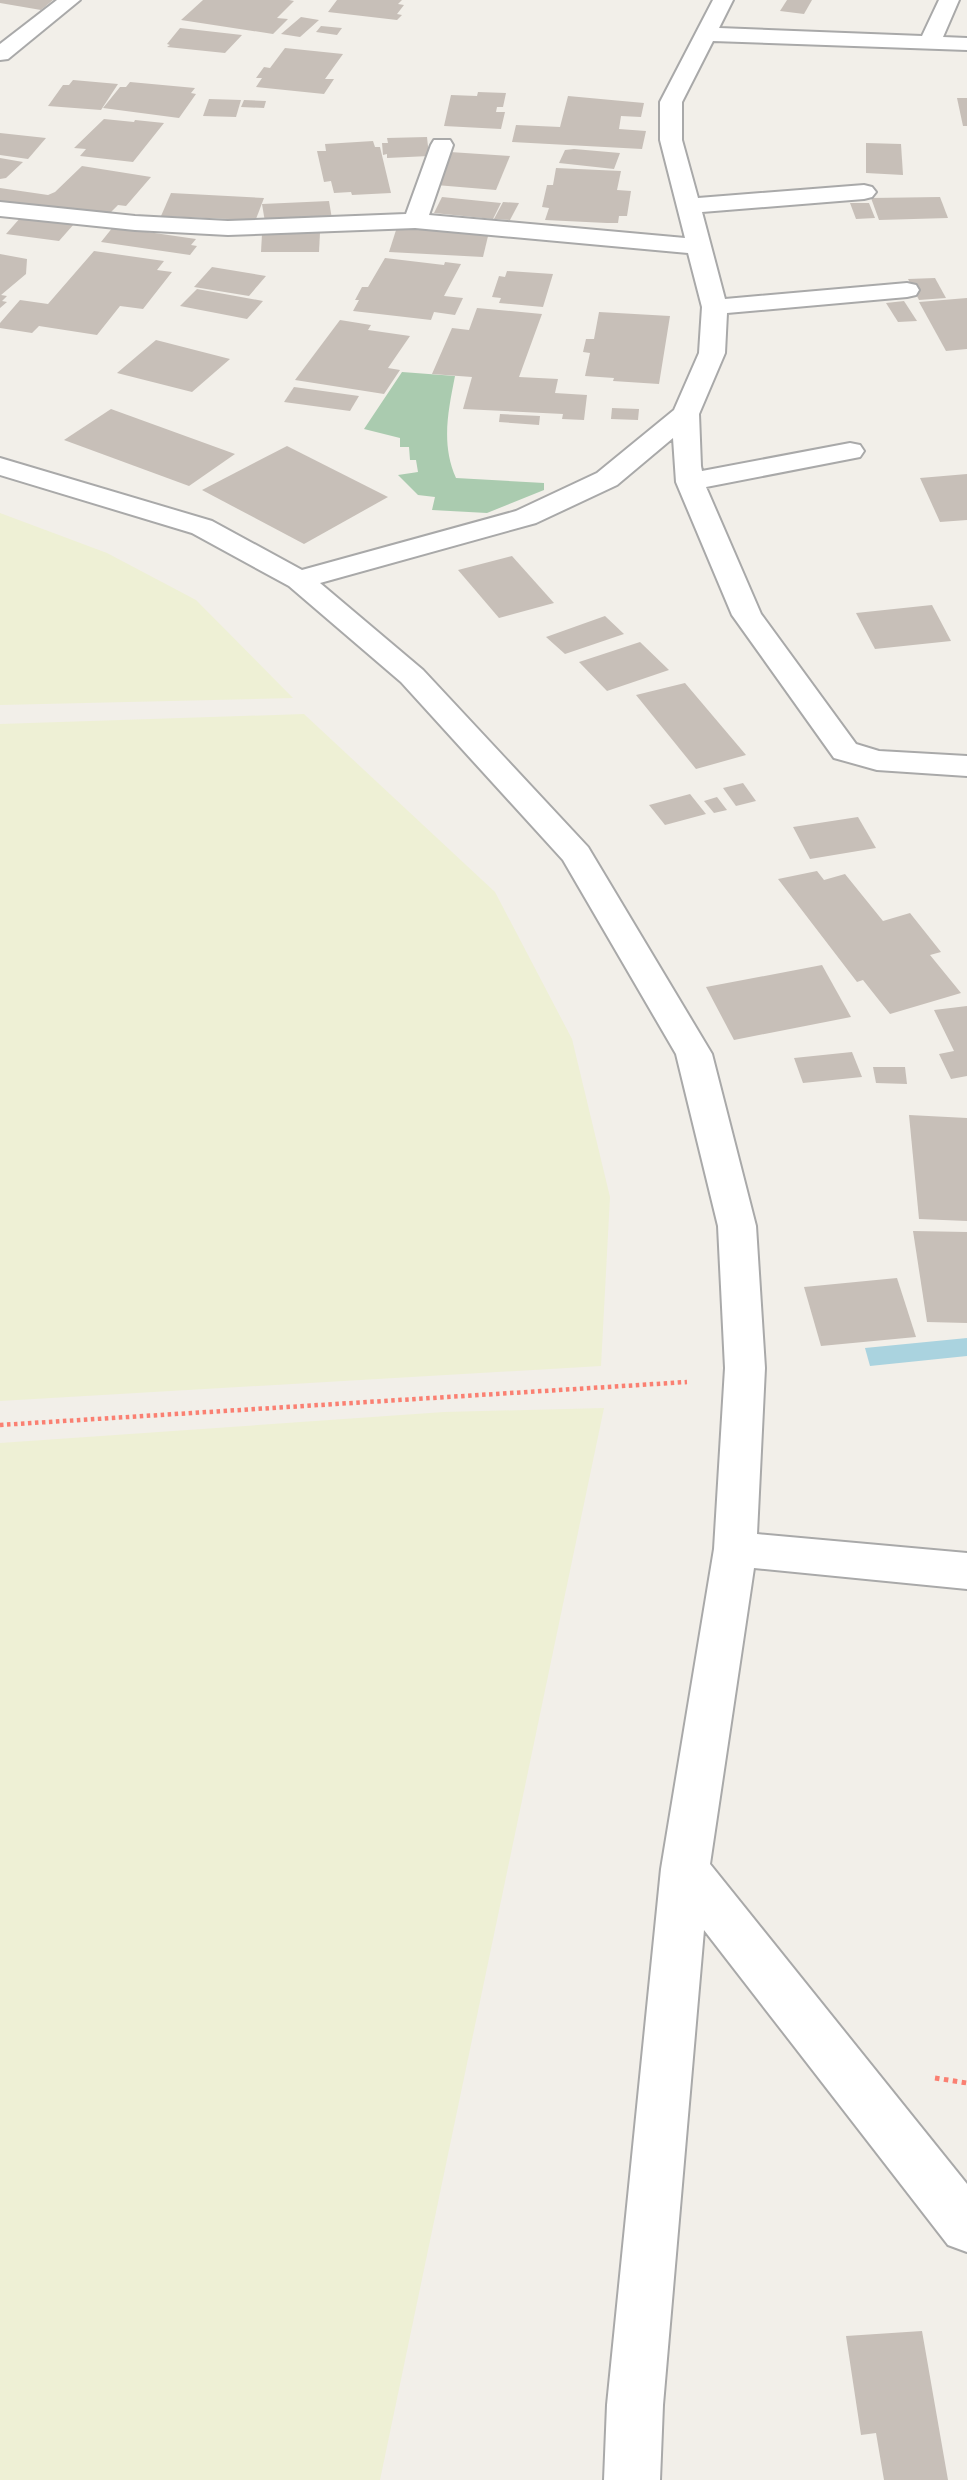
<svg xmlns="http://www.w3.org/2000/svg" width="967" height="2480" viewBox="0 0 967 2480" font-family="'Roboto Condensed',sans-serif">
<rect width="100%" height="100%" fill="#f2efe9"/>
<g fill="#eef0d5">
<polygon points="0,513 107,553 196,600 293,698 0,705"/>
<polygon points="304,714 495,892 572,1039 610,1197 601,1366 0,1401 0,724"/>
<polygon points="604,1408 380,2480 0,2480 0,1443 444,1412"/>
</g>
<path fill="#aacbaf" d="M 402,372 L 455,376 C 448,412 441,444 456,478 L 544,483 L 544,490 L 487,513 L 432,510 L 435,497 L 418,495 L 398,475 L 418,472 L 416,460 L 410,460 L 409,447 L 400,447 L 400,438 L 364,429 Z"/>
<polygon fill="#aad3df" points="967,1338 967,1356 870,1366 865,1348"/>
<g fill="#c7bfb8">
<polygon points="0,0 53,0 41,10 0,3"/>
<polygon points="203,0 289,0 294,1 277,18 288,19 273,34 181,20"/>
<polygon points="337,0 402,0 398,4 404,5 397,14 402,15 397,20 328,12"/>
<polygon points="787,0 812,0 804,14 780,11"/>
<polygon points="301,17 319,20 300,37 281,34"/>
<polygon points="321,26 342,28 337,35 316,32"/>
<polygon points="180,28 242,35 225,53 167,47 170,45 167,44"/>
<polygon points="285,48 343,54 325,79 334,79 324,94 256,87 262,78 256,78 264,67 270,68"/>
<polygon points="73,80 118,84 101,110 48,106 63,85 69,85"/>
<polygon points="130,82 195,88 191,93 196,94 179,118 103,108 120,87 126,87"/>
<polygon points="478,92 506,93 503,107 497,107 496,112 505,112 501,129 444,126 451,95 477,96"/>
<polygon points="568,96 644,103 641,117 621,116 619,129 646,131 642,149 512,142 516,125 560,127"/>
<polygon points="957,98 967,98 967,126 963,126"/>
<polygon points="209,99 241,100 236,117 203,116"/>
<polygon points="244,100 266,101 264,108 241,107"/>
<polygon points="104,119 134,122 135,120 164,123 133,162 80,156 86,149 74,148"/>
<polygon points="0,133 46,138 28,159 0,155"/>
<polygon points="427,137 429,156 387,158 387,154 383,155 382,143 388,143 387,138"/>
<polygon points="373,141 375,147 380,147 391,193 352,195 351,192 334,193 331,181 324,182 317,151 326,151 325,144"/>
<polygon points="866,143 901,144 903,175 866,173"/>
<polygon points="574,149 620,153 614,169 559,163 565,150"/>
<polygon points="450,152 510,156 496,190 436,185"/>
<polygon points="0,158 23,162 6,178 0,179"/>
<polygon points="82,166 151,177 126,206 118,205 108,215 77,213 0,201 0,188 48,195 55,192"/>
<polygon points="556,168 621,171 617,190 631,191 627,216 619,216 618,223 607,223 545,220 549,208 542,207 547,185 553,185"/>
<polygon points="171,193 264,198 256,219 251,220 161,216"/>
<polygon points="442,197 501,203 493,219 434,213"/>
<polygon points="940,197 948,218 879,220 871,198"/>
<polygon points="329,201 332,219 265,222 262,204"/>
<polygon points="503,202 519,203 510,220 494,219"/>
<polygon points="850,203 869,203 875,218 856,219"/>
<polygon points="21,217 74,224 59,241 6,234"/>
<polygon points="113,227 196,239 191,245 197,246 190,255 101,242"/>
<polygon points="397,227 489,232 483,257 389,252"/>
<polygon points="320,233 319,252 261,252 262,234"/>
<polygon points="94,251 164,261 157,270 172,272 143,309 120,306 97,335 39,326 32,333 0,328 0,323 20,300 48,304"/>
<polygon points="0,254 27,259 26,274 1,295 7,296 2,301 7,302 0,308"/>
<polygon points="385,258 444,265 445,262 461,264 444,296 463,298 455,315 434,312 431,320 353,311 359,300 355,300 362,287 368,287"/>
<polygon points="212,267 266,276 249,296 194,287"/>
<polygon points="507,271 553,274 543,307 499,303 501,298 492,297 499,276 505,277"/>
<polygon points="935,278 946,298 919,300 908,279"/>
<polygon points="197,289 263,301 247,319 180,306"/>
<polygon points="967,298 967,349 946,351 919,302"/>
<polygon points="904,301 917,321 898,322 886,303"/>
<polygon points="477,308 542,314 519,377 558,379 555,393 587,395 584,420 562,419 563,414 463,409 472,377 432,374 452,328 469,330"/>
<polygon points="599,312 670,316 659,384 613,381 614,378 585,376 590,353 583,352 586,339 594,339"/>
<polygon points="340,320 371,325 368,330 410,336 388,368 400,370 384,394 295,380"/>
<polygon points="156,340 230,359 192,392 117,373"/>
<polygon points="294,387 359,396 350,411 284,402"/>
<polygon points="612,408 639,409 638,420 611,419"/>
<polygon points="111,409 235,454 189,486 64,440"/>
<polygon points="500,414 540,416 539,425 499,422"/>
<polygon points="287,446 388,497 304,544 202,490"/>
<polygon points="967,474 967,520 940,522 920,478"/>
<polygon points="512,556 554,603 499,618 458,570"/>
<polygon points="932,605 951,641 875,649 856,613"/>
<polygon points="605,616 624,634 565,654 546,637"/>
<polygon points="640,642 669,670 607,691 579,662"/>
<polygon points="685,683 746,755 696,769 636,695"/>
<polygon points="743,783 756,801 736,806 723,788"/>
<polygon points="690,794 706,814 665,825 649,805"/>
<polygon points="717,797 727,810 714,813 704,801"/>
<polygon points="858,817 876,848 810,859 793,827"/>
<polygon points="817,871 824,880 845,874 883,921 910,913 941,952 930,955 961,993 890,1014 863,980 857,982 778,879"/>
<polygon points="822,965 851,1017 734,1040 706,987"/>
<polygon points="967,1006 967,1076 951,1079 939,1054 954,1051 934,1010"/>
<polygon points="852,1052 862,1077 803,1083 794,1058"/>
<polygon points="873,1067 905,1067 907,1084 876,1083"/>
<polygon points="909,1115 967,1118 967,1221 919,1219"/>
<polygon points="913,1231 967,1232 967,1323 927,1322"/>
<polygon points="897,1278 916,1337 821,1346 804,1287"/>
<polygon points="922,2331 948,2480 884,2480 876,2433 861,2435 846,2336"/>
</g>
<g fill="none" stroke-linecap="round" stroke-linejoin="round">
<defs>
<g id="minor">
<polygon points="57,0 80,0 8,59 0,60 0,44"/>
<polygon points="713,0 733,0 719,28 922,36 939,0 959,0 943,37 967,38 967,50 713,41 682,102 682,140 698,198 864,185 872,187 876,192 872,197 864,199 702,212 725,299 907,283 916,285 919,290 916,295 907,297 727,313 725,353 699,414 701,466 702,471 850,443 860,445 864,451 860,457 706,487 761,614 856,744 879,751 967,756 967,776 877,770 834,758 732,615 676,482 673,438 617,485 536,523 320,583 423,670 588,847 712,1054 756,1226 765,1368 757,1534 967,1553 967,1589 754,1568 710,1864 967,2184 967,2252 948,2245 704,1930 663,2405 660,2480 604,2480 607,2405 661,1869 714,1549 725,1368 718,1226 676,1054 563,860 401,682 289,586 192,533 0,475 0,458 212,521 302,570 516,511 597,473 674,410 699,353 702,307 688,253 415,228 228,235 135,230 0,216 0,202 135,216 228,221 406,214 431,145 434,140 450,140 453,145 429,215 685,238 660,140 660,102"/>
</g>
</defs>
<use href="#minor" stroke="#a9a9a9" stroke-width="4"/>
<polyline stroke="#fa8072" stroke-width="4.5" stroke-dasharray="3.5 3.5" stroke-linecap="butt" points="0,1425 687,1382"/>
<polyline stroke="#fa8072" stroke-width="5" stroke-dasharray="4.5 4.5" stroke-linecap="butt" points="935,2078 967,2083"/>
<use href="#minor" fill="#fff" fill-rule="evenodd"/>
</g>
</svg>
